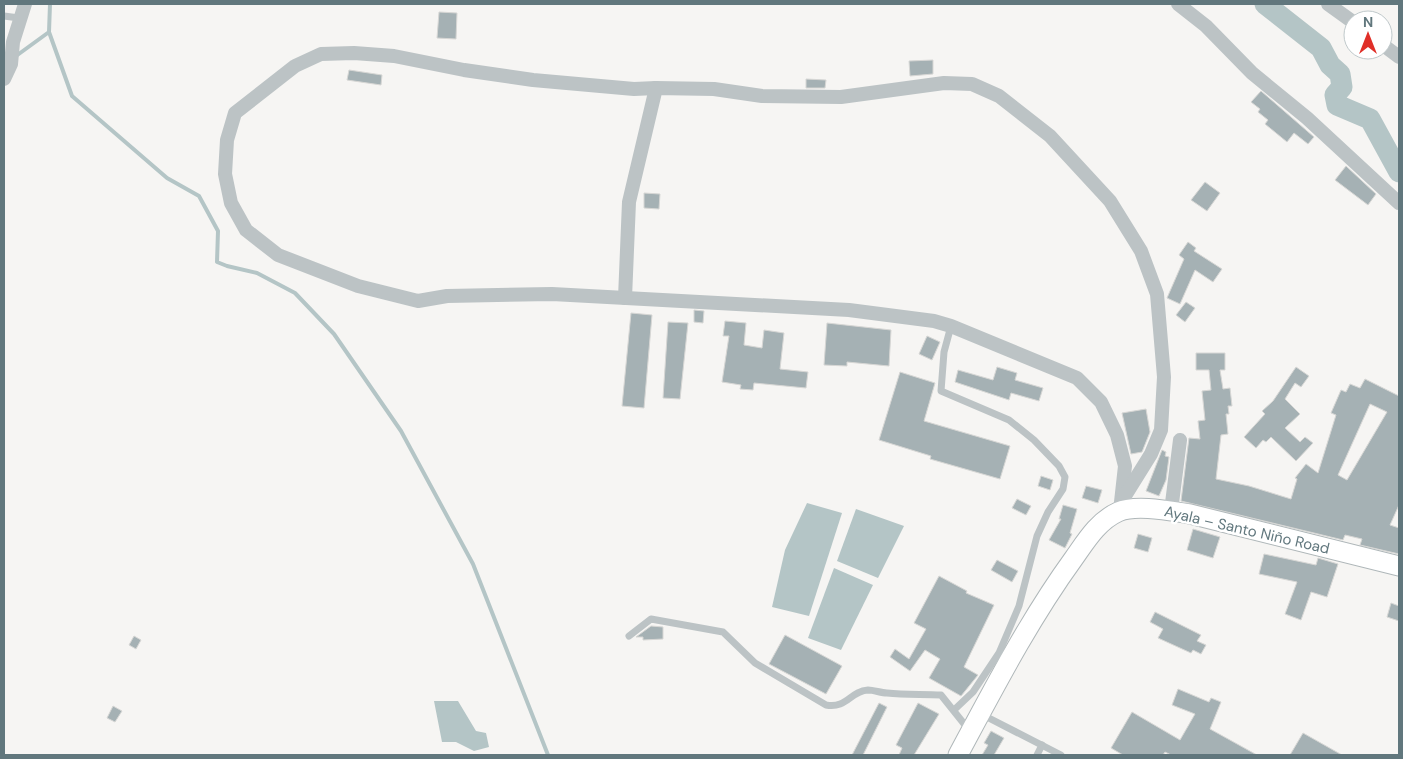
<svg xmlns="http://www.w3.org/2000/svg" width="1403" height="759" viewBox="0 0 1403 759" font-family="'DM Sans',sans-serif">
<rect width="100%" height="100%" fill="#f6f5f3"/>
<g fill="#b4c5c6">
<polygon points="807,503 842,513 809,616 772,607 785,550"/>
<polygon points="856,509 904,526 878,578 837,561"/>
<polygon points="834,568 873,585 841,650 808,638"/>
<polygon points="434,701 458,701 476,731 486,733 489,747 474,751 456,742 442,742"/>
</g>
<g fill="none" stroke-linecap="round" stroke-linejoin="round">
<g stroke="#b4c5c6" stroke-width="4">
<polyline points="49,32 72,96 167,178 199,196 218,231 217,262 227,266 257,273 295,293 334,334 401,431 473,564 548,755"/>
<polyline points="16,56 49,32 50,4"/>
</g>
<polyline stroke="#b4c5c6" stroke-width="21" points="1265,4 1321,48 1330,65 1340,74 1342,87 1335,95 1337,105 1370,119 1399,172"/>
</g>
<g fill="#a5b1b4" stroke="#d7d7d5" fill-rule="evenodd">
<polygon points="439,12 457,13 456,39 437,38"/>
<polygon points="933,60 933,74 910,76 909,61"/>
<polygon points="349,70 382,75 381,85 347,80"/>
<polygon points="806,79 826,80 825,88 806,88"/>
<polygon points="1261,91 1314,137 1308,144 1294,133 1287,142 1265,124 1268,120 1258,112 1260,109 1251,102"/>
<polygon points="1346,166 1376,194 1368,205 1335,180"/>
<polygon points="1205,182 1220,193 1207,211 1191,200"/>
<polygon points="644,193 660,194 659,209 644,208"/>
<polygon points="1188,242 1196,248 1194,251 1222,269 1213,282 1195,270 1180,304 1167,298 1184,259 1179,255"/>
<polygon points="1186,302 1195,308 1185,322 1176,315"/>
<polygon points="694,310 704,311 703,323 694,322"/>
<polygon points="631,313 652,315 644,408 622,406"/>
<polygon points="725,321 746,323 744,345 762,348 764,330 784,333 780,369 808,372 806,388 754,383 753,390 740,389 741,385 722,382 729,336 723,336"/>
<polygon points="668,322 688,323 680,399 663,398"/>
<polygon points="827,323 891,330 889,366 847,362 847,366 824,365"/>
<polygon points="927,336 940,342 932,360 919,354"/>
<path d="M 1196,353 L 1225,353 L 1225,370 L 1220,370 L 1223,389 L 1230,388 L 1232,406 L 1228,406 L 1229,414 L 1226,414 L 1228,434 L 1221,435 L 1216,479 L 1249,486 L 1291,499 L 1297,479 L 1295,478 L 1306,464 L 1318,473 L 1336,415 L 1331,413 L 1341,390 L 1346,392 L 1350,384 L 1360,388 L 1365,379 L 1399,396 L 1399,505 L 1390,525 L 1399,528 L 1399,554 L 1360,545 L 1362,539 L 1345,535 L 1343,540 L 1181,501 L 1189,438 L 1200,439 L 1198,421 L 1205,420 L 1202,391 L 1211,390 L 1209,370 L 1196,370 ZM 1370,404 L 1387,412 L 1347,480 L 1338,475 Z"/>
<polygon points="997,367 1017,373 1015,380 1043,388 1039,401 1011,393 1009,400 955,382 958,370 993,380"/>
<polygon points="1296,367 1309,376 1301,387 1295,383 1285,399 1300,414 1285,428 1300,442 1305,437 1313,443 1296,461 1271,437 1266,442 1263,440 1256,448 1244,437 1265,414 1262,411 1273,401"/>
<polygon points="900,372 935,383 924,421 1010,446 1000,479 930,459 931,456 879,440"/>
<polygon points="1146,409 1150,432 1142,452 1131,454 1122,413"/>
<polygon points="1162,450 1166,452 1165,456 1169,457 1166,480 1159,496 1146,491"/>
<polygon points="1041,476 1053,480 1050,490 1038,486"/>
<polygon points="1086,486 1102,490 1098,503 1082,498"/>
<polygon points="1017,499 1031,506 1026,515 1012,508"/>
<polygon points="1063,505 1077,509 1070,533 1072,534 1065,548 1049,540 1061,519 1059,519"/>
<polygon points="1193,529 1220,537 1213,558 1187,550"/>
<polygon points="1138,534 1152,538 1148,552 1134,548"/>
<polygon points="1264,554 1316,565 1318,558 1338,564 1327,597 1311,592 1301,620 1285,614 1297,582 1259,574"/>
<polygon points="997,560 1018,571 1012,582 991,570"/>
<polygon points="939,576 967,591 966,593 994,605 964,667 978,675 961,696 929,678 940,659 925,650 910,671 890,657 895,649 909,659 926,629 914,623"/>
<polygon points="1391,603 1399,606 1399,621 1387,617"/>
<polygon points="1155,612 1201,635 1197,641 1206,645 1201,654 1193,650 1191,653 1158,638 1163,629 1150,622"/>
<polygon points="651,626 663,627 663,639 643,640 643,637 636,637"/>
<polygon points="785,635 842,666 826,694 769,664"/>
<polygon points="134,636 141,640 136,649 129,645"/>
<polygon points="1178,689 1209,702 1211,698 1221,702 1210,729 1257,755 1171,755 1165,752 1163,755 1123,755 1111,748 1132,712 1180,740 1195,714 1172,705"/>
<polygon points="879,703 887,707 863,755 852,755"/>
<polygon points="918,703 939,714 914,755 899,755 902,748 896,745"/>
<polygon points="113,706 122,711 115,722 107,718"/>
<polygon points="991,731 1004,738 994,755 982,755 988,745 984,743"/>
<polygon points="1303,733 1342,755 1290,755"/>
</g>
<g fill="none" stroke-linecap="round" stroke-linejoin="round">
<defs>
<path id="secondary" d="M 958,755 C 994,688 1029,620 1074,558 C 1086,541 1098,521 1118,512 C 1136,504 1170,511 1190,514 L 1399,566"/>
</defs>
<use href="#secondary" stroke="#afb7b9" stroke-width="21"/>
<g stroke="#bcc3c5" stroke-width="7">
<polyline points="4,16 19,18"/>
<polyline points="951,326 944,352 941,391 1009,420 1034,440 1059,466 1065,477 1063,489 1048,512 1037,536 1019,606 999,653 973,692 954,710"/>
<path d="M 629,636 L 651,619 L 723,632 L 755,663 L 826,705 C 847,709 850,691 868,690 C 874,690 881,693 887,693 C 905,695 923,694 941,695 L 965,725 L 972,729"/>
<polyline points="981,714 1061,755"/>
<polyline points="1037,755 1042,745"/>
</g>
<g stroke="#bcc3c5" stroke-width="14">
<polyline points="1178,4 1206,26 1252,73 1307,118 1399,203"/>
<polyline points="1328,4 1353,22"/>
<polyline points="1383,45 1399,57"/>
<polyline points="4,79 11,64 13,42 25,4"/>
<polyline points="656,88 634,89 533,80 464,70 394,56 354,53 321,54 295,66 235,113 227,140 225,174 231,203 246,230 278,255 358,286 418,301 447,296 552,294 849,310 934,321 951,326 1077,378 1101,402 1117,435 1125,466 1120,511"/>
<polyline points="625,298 629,202 656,88 714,89 762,96 841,97 944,83 972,84 999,96 1050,136 1110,201 1141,251 1157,294 1164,377 1161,430 1151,454 1123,499"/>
<polyline points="1171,511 1180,440"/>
</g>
<use href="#secondary" stroke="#fff" stroke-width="19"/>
</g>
<g text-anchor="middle" stroke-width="5" stroke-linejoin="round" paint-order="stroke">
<g font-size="15" fill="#61777d" stroke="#fff">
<text transform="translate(1247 530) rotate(13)" y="5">Ayala – Santo Niño Road</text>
</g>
</g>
<rect width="1403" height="759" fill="none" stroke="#61777d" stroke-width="10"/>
<g transform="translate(1368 35)"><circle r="24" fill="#ffffff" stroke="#c0c9cb"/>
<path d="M0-4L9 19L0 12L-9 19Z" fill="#e02f28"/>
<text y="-8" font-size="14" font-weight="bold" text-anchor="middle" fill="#61777d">N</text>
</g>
</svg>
